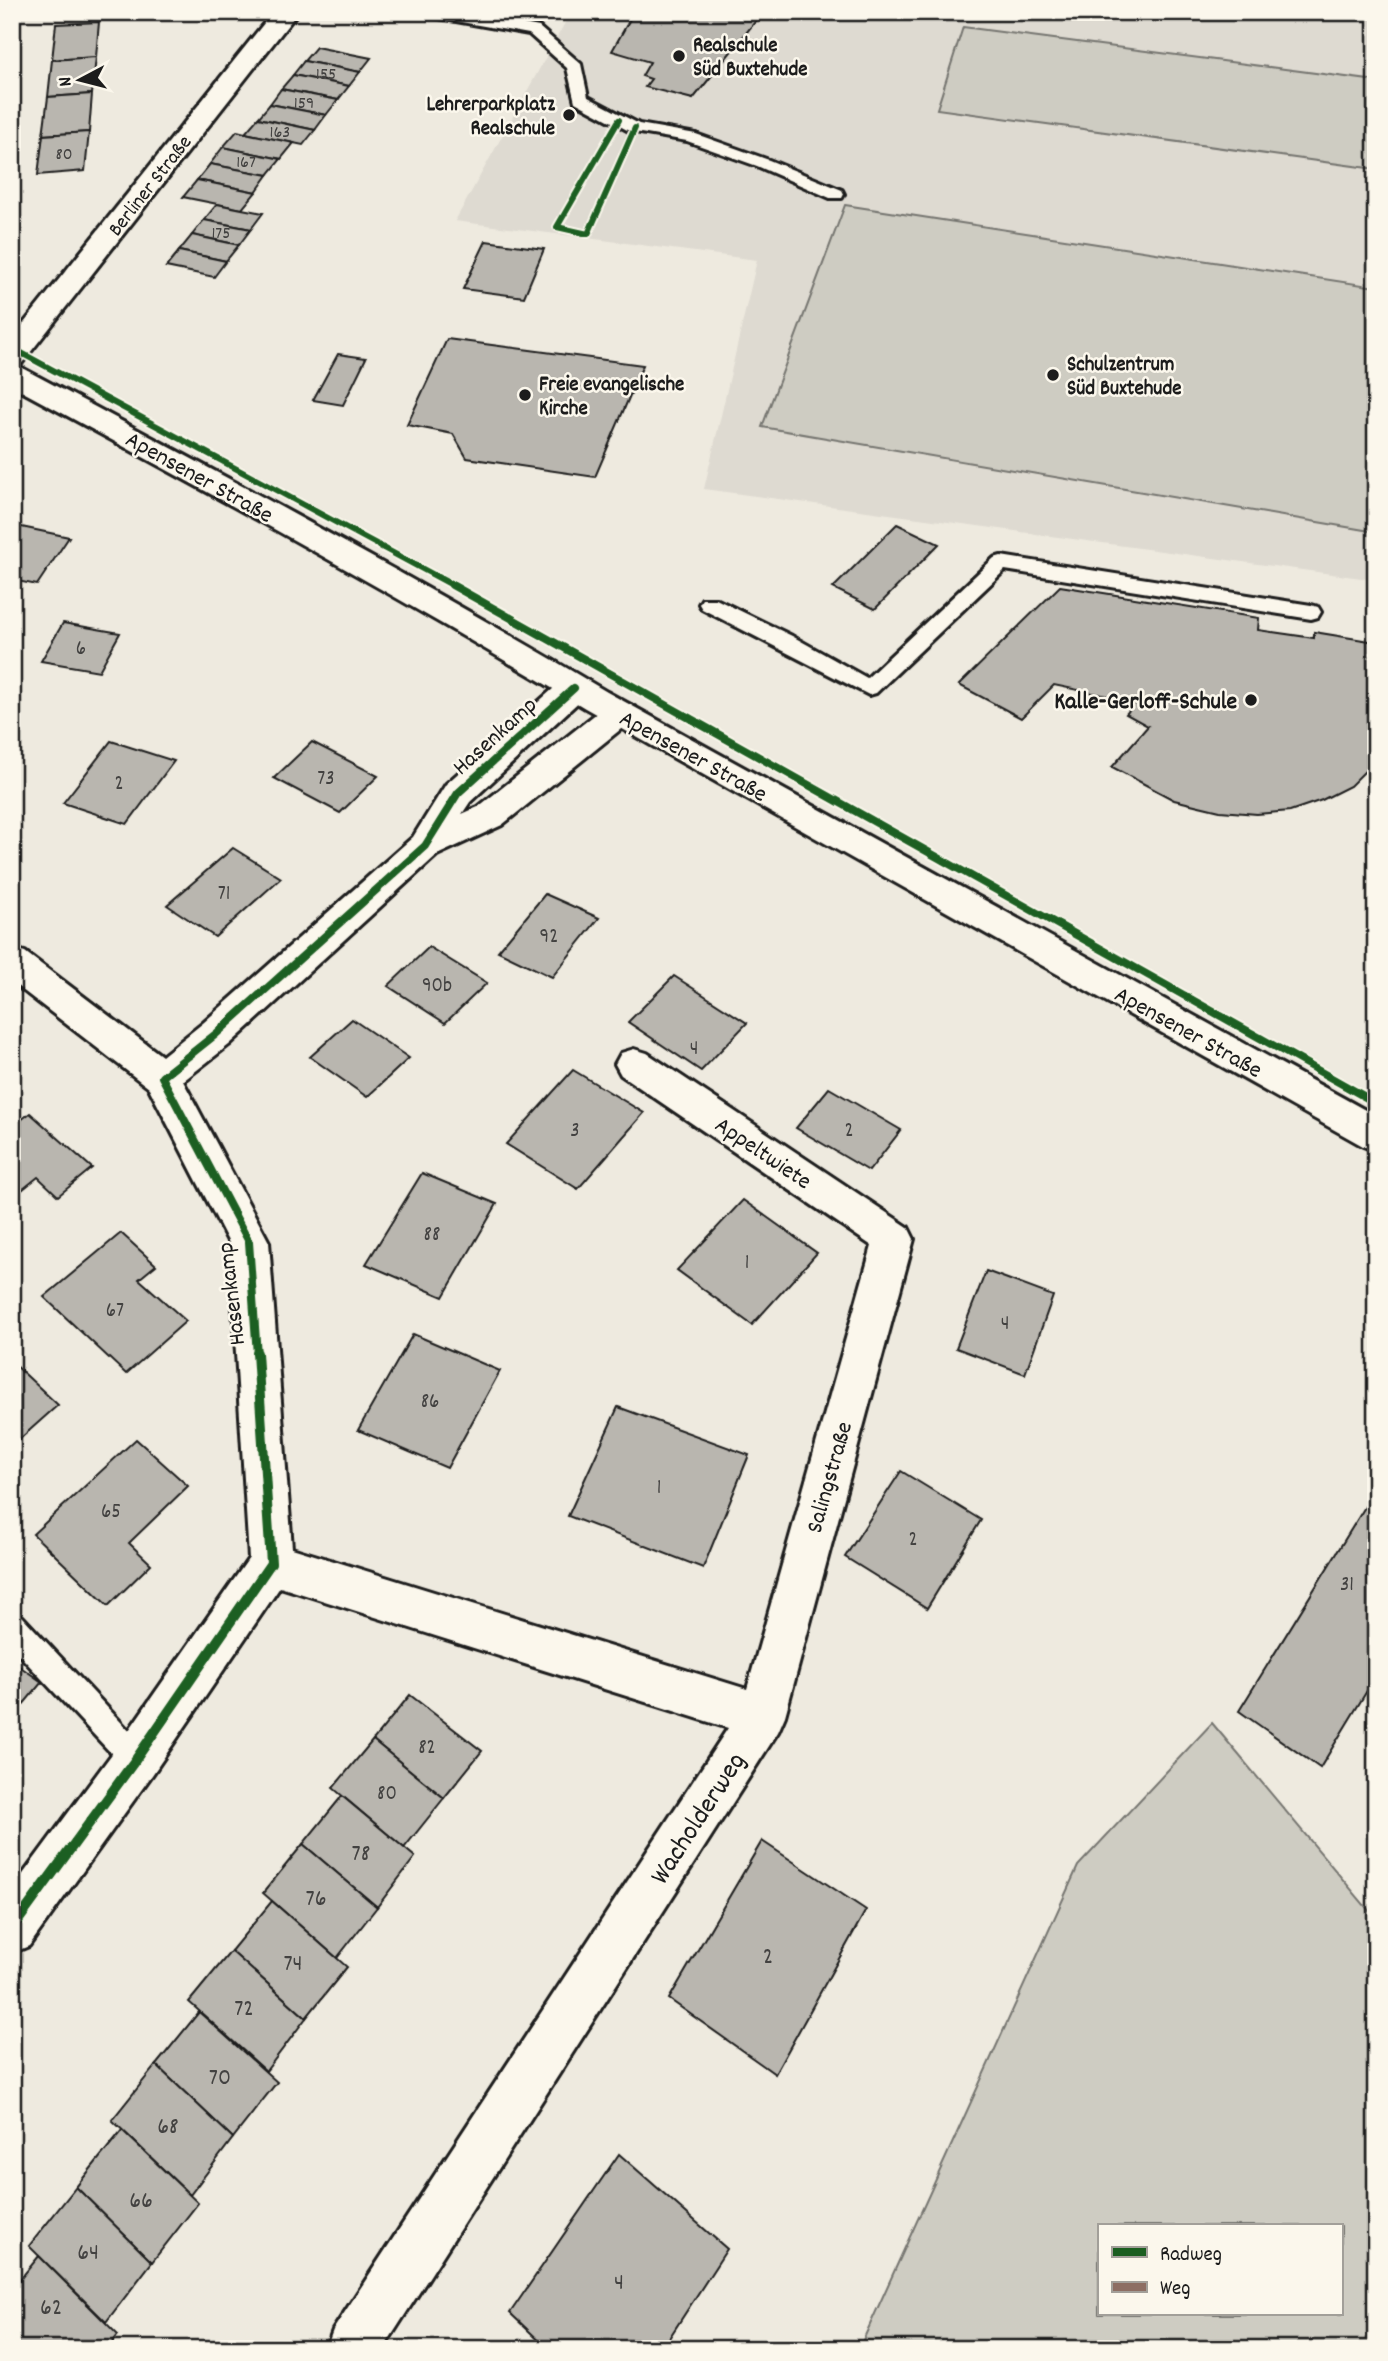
<svg xmlns="http://www.w3.org/2000/svg" width="1388" height="2361" viewBox="0 0 1388 2361" font-family="Dekko,sans-serif">
<rect width="100%" height="100%" fill="#eeeadf"/>
<filter id="ink" filterUnits="userSpaceOnUse"><feTurbulence type="fractalNoise" baseFrequency=".0143" numOctaves="2"/><feDisplacementMap in="SourceGraphic" scale="14" xChannelSelector="R" yChannelSelector="G"/><feConvolveMatrix kernelMatrix="1 2 1 2 8 2 1 2 1" color-interpolation-filters="sRGB"/></filter>
<g filter="url(#ink)">
<polygon fill="#dedad1" points="571,12 1376,12 1376,580 704,489 757,260 455,221"/>
<g fill="#ceccc2" stroke="#75746f" stroke-width="2" fill-rule="evenodd">
<polygon points="963,27 1376,81 1376,169 937,109"/>
<polygon points="845,205 1376,287 1376,532 762,427"/>
<path d="M 1212,1723 L 1376,1919 L 1376,2349 L 859,2349 L 1078,1866 ZM 1099,2226 L 1341,2226 L 1341,2314 L 1099,2314 Z"/>
</g>
<g fill="#b9b6af" stroke="#1c1c1c" stroke-width="2">
<polygon points="634,12 763,12 693,99 645,87 651,79 642,76 650,62 612,51"/>
<polygon points="99,22 96,57 52,60 56,24"/>
<polygon points="316,47 371,58 360,72 304,61"/>
<polygon points="96,57 92,94 48,97 52,60"/>
<polygon points="304,61 360,72 349,86 293,75"/>
<polygon points="293,75 349,86 338,100 281,89"/>
<polygon points="281,89 338,100 326,115 270,104"/>
<polygon points="92,94 89,132 43,135 48,97"/>
<polygon points="270,104 326,115 315,130 258,118"/>
<polygon points="258,118 315,130 303,145 245,133"/>
<polygon points="237,131 245,133 294,143 281,159 223,147"/>
<polygon points="89,132 85,171 38,175 43,135"/>
<polygon points="223,147 281,159 268,175 210,164"/>
<polygon points="210,164 268,175 256,192 197,180"/>
<polygon points="197,180 256,192 242,209 183,197"/>
<polygon points="217,204 242,209 263,213 251,229 204,220"/>
<polygon points="204,220 251,229 239,245 192,235"/>
<polygon points="192,235 239,245 226,261 179,251"/>
<polygon points="486,241 544,249 524,297 463,289"/>
<polygon points="179,251 226,261 214,277 166,267"/>
<polygon points="447,339 643,365 595,477 467,458 453,434 407,425"/>
<polygon points="338,354 366,358 343,405 313,400"/>
<polygon points="897,524 939,544 875,609 833,588"/>
<polygon points="12,525 69,537 37,585 12,580"/>
<polygon points="1060,586 1259,618 1258,630 1314,638 1314,632 1376,642 1376,750 1370,766 1350,786 1322,800 1290,811 1257,814 1220,811 1174,800 1112,767 1148,726 1126,714 1136,702 1054,685 1021,718 959,685"/>
<polygon points="63,623 120,633 99,671 41,661"/>
<polygon points="111,741 174,761 127,824 63,803"/>
<polygon points="312,742 378,776 340,813 274,778"/>
<polygon points="233,848 281,878 215,937 167,905"/>
<polygon points="545,894 599,918 552,977 498,951"/>
<polygon points="429,947 487,983 445,1023 388,986"/>
<polygon points="674,976 747,1023 701,1071 628,1022"/>
<polygon points="352,1019 409,1058 367,1097 310,1057"/>
<polygon points="573,1070 644,1113 578,1189 506,1144"/>
<polygon points="829,1088 901,1130 869,1171 796,1128"/>
<polygon points="30,1113 92,1168 58,1196 38,1177 12,1198 12,1127"/>
<polygon points="422,1173 497,1204 443,1297 366,1264"/>
<polygon points="743,1200 817,1253 752,1325 677,1270"/>
<polygon points="121,1233 156,1265 139,1279 186,1321 126,1374 44,1297"/>
<polygon points="986,1271 1053,1296 1025,1374 956,1348"/>
<polygon points="413,1334 500,1371 447,1468 358,1430"/>
<polygon points="12,1362 58,1405 12,1446"/>
<polygon points="618,1407 749,1455 703,1568 568,1516"/>
<polygon points="136,1439 188,1486 129,1543 151,1564 108,1606 33,1534"/>
<polygon points="901,1471 981,1520 927,1608 845,1557"/>
<polygon points="1376,1489 1376,1676 1320,1768 1239,1711"/>
<polygon points="12,1661 42,1682 12,1718"/>
<polygon points="410,1695 482,1751 444,1798 373,1740"/>
<polygon points="373,1740 444,1798 404,1848 333,1788"/>
<polygon points="342,1796 415,1857 377,1907 303,1844"/>
<polygon points="762,1841 866,1910 775,2074 669,1999"/>
<polygon points="303,1844 377,1907 337,1958 263,1893"/>
<polygon points="272,1901 347,1967 306,2018 231,1951"/>
<polygon points="231,1951 306,2018 266,2071 189,2002"/>
<polygon points="199,2012 277,2082 233,2138 156,2065"/>
<polygon points="156,2065 233,2138 190,2195 112,2120"/>
<polygon points="122,2130 198,2203 152,2262 76,2187"/>
<polygon points="619,2154 727,2249 662,2349 548,2349 510,2313"/>
<polygon points="76,2187 152,2262 106,2322 29,2246"/>
<polygon points="39,2256 118,2335 107,2349 22,2349 12,2339 12,2289"/>
</g>
<g fill="none" stroke-linecap="round" stroke-linejoin="round">
<defs>
<g id="lane">
<polygon points="426,12 460,12 539,27 581,64 588,97 639,124 696,134 769,160 842,190 844,194 842,198 830,198 757,166 687,141 629,131 575,102 567,68 529,34 433,17"/>
<polygon points="1056,12 1071,12 1068,17 1058,17"/>
<polygon points="1001,556 1311,605 1318,607 1321,612 1318,617 1311,619 1005,570 876,693 869,695 702,609 699,604 702,599 716,599 792,636 867,678 994,558"/>
<polygon points="12,1612 22,1616 146,1749 151,1759 146,1769 136,1774 126,1769 12,1647"/>
</g>
<g id="street">
<polygon points="273,12 298,12 22,363 12,366 12,338"/>
<polygon points="574,676 585,680 590,688 585,696 470,802 462,814 478,807 607,705 619,701 631,705 635,713 631,721 502,825 437,855 229,1045 183,1081 269,1242 292,1548 747,1689 872,1246 621,1075 615,1064 621,1053 634,1049 647,1053 908,1227 914,1239 785,1716 778,1732 383,2349 326,2349 333,2330 728,1728 280,1587 152,1775 29,1946 12,1953 12,1889 120,1743 249,1558 229,1243 149,1088 12,982 12,948 25,952 162,1056 203,1023 413,837 446,784 563,680"/>
</g>
<path id="secondary" d="M 12,365 L 22,368 C 219,473 416,578 607,692 L 1376,1116 L 1376,1151 L 1363,1146 L 585,708 C 397,595 205,490 12,386 Z"/>
</defs>
<use href="#lane" stroke="#1c1c1c" stroke-width="6"/>
<use href="#street" stroke="#1c1c1c" stroke-width="6"/>
<use href="#secondary" stroke="#1c1c1c" stroke-width="6"/>
<use href="#lane" fill="#fbf7ec" fill-rule="evenodd"/>
<use href="#street" fill="#fbf7ec" fill-rule="evenodd"/>
<use href="#secondary" fill="#fbf7ec" fill-rule="evenodd"/>
<polyline stroke="#8d6e63" stroke-width="5" stroke-dasharray="10 5" stroke-linecap="butt" points="1332,12 1337,12"/>
<defs>
<g id="cycleway-far2">
<polyline points="619,120 557,227 588,234 635,128"/>
<polyline points="12,348 456,587"/>
</g>
<g id="cycleway-far1">
<polyline points="452,585 1376,1103"/>
<polyline points="257,1355 249,1242 162,1077 216,1034 425,846 458,793 574,688"/>
</g>
<polyline id="cycleway" points="12,1929 136,1759 271,1563 257,1353"/>
</defs>
<use href="#cycleway-far2" stroke="#fbf7ec" stroke-width="10"/>
<use href="#cycleway-far1" stroke="#fbf7ec" stroke-width="12"/>
<use href="#cycleway" stroke="#fbf7ec" stroke-width="15"/>
<use href="#cycleway-far2" stroke="#1b5e20" stroke-width="6"/>
<use href="#cycleway-far1" stroke="#1b5e20" stroke-width="8"/>
<use href="#cycleway" stroke="#1b5e20" stroke-width="10"/>
</g>
</g>
<g fill="#1c1c1c" stroke="#fbf7ec" stroke-width="2.5">
<circle cx="679" cy="56" r="7"/>
<circle cx="569" cy="115" r="7"/>
<circle cx="1053" cy="375" r="7"/>
<circle cx="525" cy="395" r="7"/>
<circle cx="1251" cy="700" r="7"/>
</g>
<g text-anchor="middle" stroke-width="5" stroke-linejoin="round" paint-order="stroke">
<g font-size="18" fill="#434241">
<text x="326" y="79">155</text>
<text x="304" y="108">159</text>
<text x="280" y="137">163</text>
<text x="64" y="159">80</text>
<text x="246" y="167">167</text>
<text x="221" y="238">175</text>
</g>
<g font-size="21" font-weight="bold" fill="#1c1c1c" stroke="#fbf7ec" text-anchor="start">
<text x="693" y="51">Realschule<tspan x="693" dy="24">Süd Buxtehude</tspan></text>
<text x="555" y="110" text-anchor="end">Lehrerparkplatz<tspan x="555" dy="24">Realschule</tspan></text>
<text x="1067" y="370">Schulzentrum<tspan x="1067" dy="24">Süd Buxtehude</tspan></text>
<text x="539" y="390">Freie evangelische<tspan x="539" dy="24">Kirche</tspan></text>
</g>
<g font-size="21" fill="#1c1c1c" stroke="#fbf7ec">
<text transform="translate(149 185) rotate(-52)" y="7">Berliner Straße</text>
</g>
<g font-size="21" fill="#434241">
<text x="81" y="654">6</text>
<text x="326" y="784">73</text>
<text x="119" y="789">2</text>
<text x="224" y="899">71</text>
<text x="549" y="942">92</text>
<text x="437" y="991">90b</text>
<text x="694" y="1054">4</text>
<text x="575" y="1136">3</text>
<text x="849" y="1136">2</text>
<text x="432" y="1240">88</text>
<text x="747" y="1268">1</text>
<text x="115" y="1316">67</text>
<text x="1005" y="1329">4</text>
<text x="430" y="1407">86</text>
<text x="659" y="1493">1</text>
<text x="111" y="1517">65</text>
<text x="913" y="1545">2</text>
<text x="1347" y="1590">31</text>
<text x="427" y="1753">82</text>
<text x="387" y="1799">80</text>
</g>
<g font-size="24" fill="#1c1c1c" stroke="#fbf7ec">
<text transform="translate(200 476) rotate(29)" y="8">Apensener Straße</text>
<text transform="translate(494 735) rotate(-42)" y="8">Hasenkamp</text>
<text transform="translate(694 755) rotate(29)" y="8">Apensener Straße</text>
<text transform="translate(1189 1031) rotate(29)" y="8">Apensener Straße</text>
<text transform="translate(764 1152) rotate(34)" y="8">Appeltwiete</text>
<text transform="translate(230 1294) rotate(-97)" y="8">Hasenkamp</text>
<text transform="translate(828 1477) rotate(-74)" y="8">Salingstraße</text>
</g>
<g font-size="24" font-weight="bold" fill="#1c1c1c" stroke="#fbf7ec" text-anchor="end">
<text x="1237" y="708">Kalle-Gerloff-Schule</text>
</g>
<g font-size="24" fill="#434241">
<text x="361" y="1860">78</text>
<text x="316" y="1905">76</text>
<text x="768" y="1963">2</text>
<text x="293" y="1970">74</text>
<text x="244" y="2015">72</text>
<text x="220" y="2084">70</text>
<text x="168" y="2133">68</text>
<text x="141" y="2207">66</text>
<text x="88" y="2259">64</text>
<text x="619" y="2289">4</text>
<text x="51" y="2314">62</text>
</g>
<g font-size="28" fill="#1c1c1c" stroke="#fbf7ec">
<text transform="translate(696 1817) rotate(-57)" y="10">Wacholderweg</text>
</g>
</g>
<rect width="1388" height="2361" fill="none" stroke="#fbf7ec" stroke-width="42"/>
<rect x="21" y="21" width="1346" height="2319" fill="none" stroke="#1c1c1c" stroke-width="2.5" filter="url(#ink)"/>
<rect x="1098" y="2224" width="245" height="91" fill="#fbf7ec" stroke="#a29f99" stroke-width="2"/>
<rect x="1112" y="2247" width="35" height="10" fill="#1b5e20" stroke="#a29f99" stroke-width="2"/>
<text x="1160" y="2260" font-size="21" fill="#1c1c1c">Radweg</text>
<rect x="1112" y="2282" width="35" height="10" fill="#8d6e63" stroke="#a29f99" stroke-width="2"/>
<text x="1160" y="2294" font-size="21" fill="#1c1c1c">Weg</text>
<g transform="translate(80 80) rotate(263)" stroke="#fbf7ec" stroke-width="5" paint-order="stroke">
<path d="M0-5L12 26L0 18L-12 26Z" fill="#1c1c1c"/>
<text y="-10" font-size="19" font-weight="bold" text-anchor="middle" fill="#1c1c1c">N</text>
</g>
</svg>
